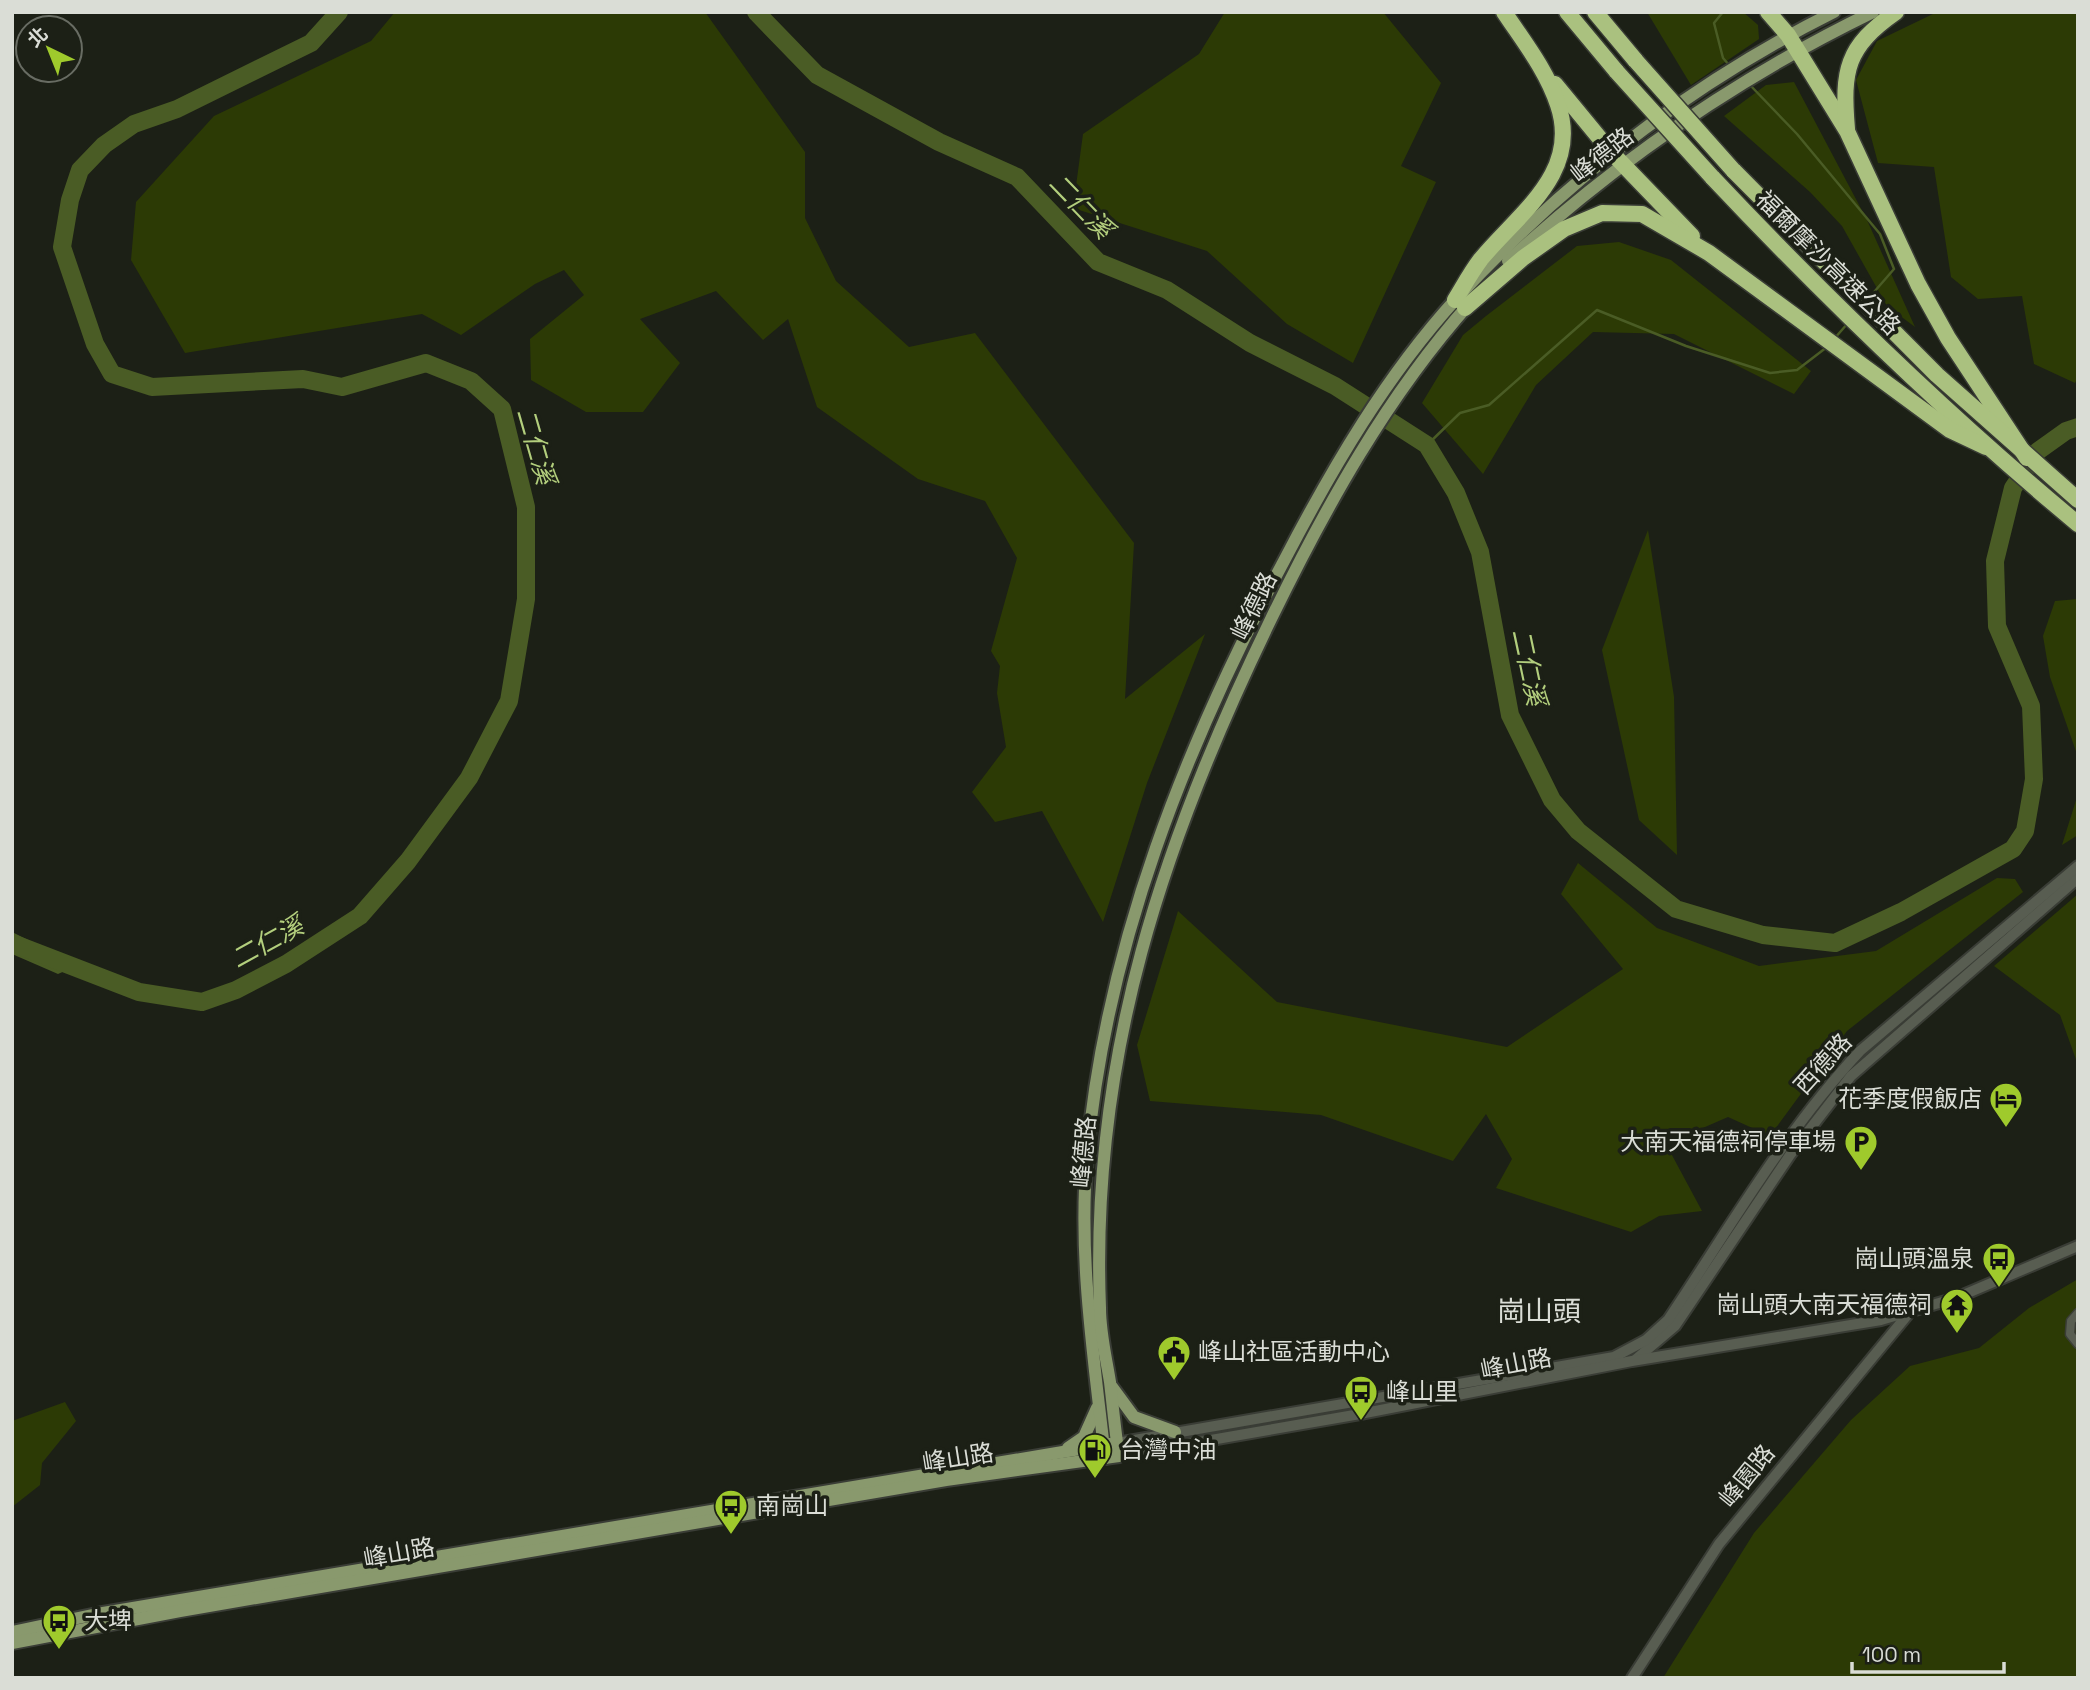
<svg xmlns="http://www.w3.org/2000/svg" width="2090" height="1690" viewBox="0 0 2090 1690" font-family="'Space Grotesk','Noto Sans TC',sans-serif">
<rect width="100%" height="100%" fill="#1c2016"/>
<g fill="#2c3a05">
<polygon points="395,12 705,12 805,152 805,218 836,281 909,347 975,333 1134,543 1125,699 1205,634 1147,783 1103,922 1042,811 995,822 972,792 1006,747 997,693 1000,666 991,651 1017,558 985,501 918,479 817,407 788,319 763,340 716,291 640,319 680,363 643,412 586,412 531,380 530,339 584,295 564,270 535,284 461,335 422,314 185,353 131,260 136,202 214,116 371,41"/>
<polygon points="1225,12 1383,12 1441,83 1401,166 1436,182 1353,363 1287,324 1207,251 1073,208 1083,134 1199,54"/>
<polygon points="1647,12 1743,12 1758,25 1759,39 1691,85"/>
<polygon points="1937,12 2078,12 2078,377 2075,383 2034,364 2022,296 1978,299 1951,277 1934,167 1878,163 1856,80 1877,41"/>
<polygon points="1794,82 1867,220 1915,327 1887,306 1842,226 1810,192 1724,116 1766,85"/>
<polygon points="1619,242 1671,260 1811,371 1794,394 1674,334 1593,332 1536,385 1483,474 1422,403 1463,335 1486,316 1577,246"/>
<polygon points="1648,530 1674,697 1677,855 1639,820 1602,650"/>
<polygon points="2078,599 2078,757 2050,677 2043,636 2055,601"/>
<polygon points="2078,794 2078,835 2062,845"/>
<polygon points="1578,863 1657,928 1759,966 1876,951 1997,878 2015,879 2023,892 1847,1031 1770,1136 1728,1117 1666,1144 1702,1211 1659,1216 1631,1232 1496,1188 1512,1159 1486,1114 1453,1161 1321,1115 1150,1101 1137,1045 1178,911 1277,1002 1507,1047 1623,969 1561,894"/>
<polygon points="2078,894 2078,1065 2060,1015 1994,966"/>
<polygon points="2078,1279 2078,1678 1663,1678 1754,1533 1851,1420 1910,1366 1979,1348 2029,1308"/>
<polygon points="65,1402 76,1421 42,1463 40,1485 12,1507 12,1421"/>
</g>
<polygon fill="#4a5c25" points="12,932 78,965 58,974 12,954"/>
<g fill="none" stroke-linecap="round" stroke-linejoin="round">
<g stroke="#4a5c25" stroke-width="2.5">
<polyline points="1723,12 1714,23 1723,58 1729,65"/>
<polyline points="1749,84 1797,134 1880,234 1894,269 1868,299"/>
<polyline points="1834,339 1848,323"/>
<polyline points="1427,445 1460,413 1489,405 1597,310 1686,346 1770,373 1797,370 1827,347"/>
</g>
<g stroke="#4a5c25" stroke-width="18">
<polyline points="756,12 817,75 939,142 1017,177 1098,262 1167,290 1250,343 1335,386 1427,445 1456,493 1480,552 1510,715 1552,800 1578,831 1676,909 1763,935 1835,943 1901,912 2013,849 2025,831 2034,779 2031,706 1997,626 1995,561 2013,488 2038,451 2066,431 2078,427"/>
<polyline points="12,943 139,992 202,1002 236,990 286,964 360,916 408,861 469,778 509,701 526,599 526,507 502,409 471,381 426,363 342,387 303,379 152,387 112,374 95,344 62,247 70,200 80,170 104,145 134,124 177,109 311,43 339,12"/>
</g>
<defs>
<polyline id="minor" points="2078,1313 2071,1321 2070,1334 2078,1344"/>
<g id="tertiary">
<polyline points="1635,1360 1675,1326 1790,1155 1851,1076 2078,878"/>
<path d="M 1117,1443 L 1614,1357 L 1646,1340 L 1668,1320 C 1729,1229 1785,1131 1860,1051 L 2078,866"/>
<polyline points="1119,1456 1360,1414 1632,1361 1881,1320 1956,1298 2078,1246"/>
<polyline points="1632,1678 1719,1544 1909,1313"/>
</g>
<g id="primary">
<path d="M 1508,261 C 1619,159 1737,78 1873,12"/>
<polyline points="1112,1387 1134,1417 1175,1432"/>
<polyline points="1068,1448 1084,1437 1097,1408"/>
<path d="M 1105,1458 C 1094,1357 1078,1258 1087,1156 C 1106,945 1186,744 1285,559 C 1333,467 1386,376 1456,299 C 1565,181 1690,84 1834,12"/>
<polyline points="12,1632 97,1614 1110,1444"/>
<path d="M 12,1643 L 180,1611 L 946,1480 L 1119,1456 C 1115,1431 1113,1407 1110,1382 C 1106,1357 1100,1333 1100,1308 C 1090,1057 1163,841 1271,619 C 1325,508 1387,396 1470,303"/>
</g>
<g id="motorway">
<polyline points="1567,12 1617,72"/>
<polyline points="1595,12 1636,61"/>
<polyline points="1768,12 1788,35 1847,131 1918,284 1948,338 2027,458"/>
<polyline points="1555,84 1611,152 1692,236"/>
<path d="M 1847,129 C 1842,70 1846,47 1896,12"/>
<polyline points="1733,170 1937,375 2078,500"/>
<path d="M 1712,177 C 1828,300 1948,416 2078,524"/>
<path d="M 1455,300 C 1463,287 1471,272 1481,259 C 1519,213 1581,173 1558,105 C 1547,71 1524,42 1504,12"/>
<polyline points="1465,308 1523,258 1564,229 1602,213 1642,214 1709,253 1950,430 1986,447"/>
</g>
</defs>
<use href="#minor" stroke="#3a3d36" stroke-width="11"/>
<use href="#tertiary" stroke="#3a3d36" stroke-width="14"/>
<use href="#primary" stroke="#3a3d36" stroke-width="16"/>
<use href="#motorway" stroke="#3a3d36" stroke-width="19"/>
<use href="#minor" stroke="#585d51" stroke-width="8"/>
<use href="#tertiary" stroke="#585d51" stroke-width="10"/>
<use href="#primary" stroke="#89996d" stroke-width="12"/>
<use href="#motorway" stroke="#aac17f" stroke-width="16"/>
<defs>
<g id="motorway-bridge">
<polyline points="1636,61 1733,170"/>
<polyline points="1617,72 1712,177"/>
</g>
</defs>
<use href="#motorway-bridge" stroke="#3a3d36" stroke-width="19" stroke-linecap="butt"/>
<use href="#motorway-bridge" stroke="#aac17f" stroke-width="16"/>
</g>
<defs>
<symbol id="hotel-pin" viewBox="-11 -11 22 30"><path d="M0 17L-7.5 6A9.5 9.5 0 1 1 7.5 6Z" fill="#9fca2c" stroke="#1c2016"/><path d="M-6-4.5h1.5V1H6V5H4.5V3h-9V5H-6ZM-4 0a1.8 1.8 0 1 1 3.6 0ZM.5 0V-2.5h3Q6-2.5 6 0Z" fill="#111"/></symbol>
<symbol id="parking-pin" viewBox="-11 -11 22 30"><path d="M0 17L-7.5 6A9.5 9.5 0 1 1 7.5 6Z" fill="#9fca2c" stroke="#1c2016"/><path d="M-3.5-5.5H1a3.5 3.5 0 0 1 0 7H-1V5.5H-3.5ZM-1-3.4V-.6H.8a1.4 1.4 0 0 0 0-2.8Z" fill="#111"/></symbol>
<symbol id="bus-pin" viewBox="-11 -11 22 30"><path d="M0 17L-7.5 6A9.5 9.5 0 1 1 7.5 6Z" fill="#9fca2c" stroke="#1c2016"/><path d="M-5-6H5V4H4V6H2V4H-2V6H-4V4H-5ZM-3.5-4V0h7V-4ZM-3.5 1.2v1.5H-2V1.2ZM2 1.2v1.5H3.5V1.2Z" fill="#111"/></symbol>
<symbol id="temple-pin" viewBox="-11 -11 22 30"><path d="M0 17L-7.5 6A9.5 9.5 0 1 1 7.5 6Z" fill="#9fca2c" stroke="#1c2016"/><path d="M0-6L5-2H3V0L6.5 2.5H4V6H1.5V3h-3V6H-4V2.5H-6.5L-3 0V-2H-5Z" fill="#111"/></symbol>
<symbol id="civic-pin" viewBox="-11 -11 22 30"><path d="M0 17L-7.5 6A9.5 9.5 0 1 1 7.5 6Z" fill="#9fca2c" stroke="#1c2016"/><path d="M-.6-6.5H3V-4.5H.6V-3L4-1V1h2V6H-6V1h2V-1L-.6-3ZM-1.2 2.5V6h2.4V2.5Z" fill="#111"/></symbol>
<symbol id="fuel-pin" viewBox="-11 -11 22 30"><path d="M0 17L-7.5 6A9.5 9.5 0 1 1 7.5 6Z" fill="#9fca2c" stroke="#1c2016"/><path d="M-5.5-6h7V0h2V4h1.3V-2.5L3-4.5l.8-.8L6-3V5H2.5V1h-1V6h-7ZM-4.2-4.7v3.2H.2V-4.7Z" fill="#111"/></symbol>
</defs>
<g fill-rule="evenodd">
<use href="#hotel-pin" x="1987" y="1080" width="38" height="52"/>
<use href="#parking-pin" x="1842" y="1123" width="38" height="52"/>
<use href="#bus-pin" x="1980" y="1240" width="38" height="52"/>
<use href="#temple-pin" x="1938" y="1286" width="38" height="52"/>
<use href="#civic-pin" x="1155" y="1333" width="38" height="52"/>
<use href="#bus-pin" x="1342" y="1373" width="38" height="52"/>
<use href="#fuel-pin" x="1076" y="1431" width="38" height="52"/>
<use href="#bus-pin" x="712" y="1487" width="38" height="52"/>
<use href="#bus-pin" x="40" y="1602" width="38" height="52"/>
</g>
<g text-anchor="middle" stroke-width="7" stroke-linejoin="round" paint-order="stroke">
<g font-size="24" fill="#daddd6" stroke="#1c2016">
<text transform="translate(1602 155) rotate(-38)" y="8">峰德路</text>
<text transform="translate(1828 263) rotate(45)" y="8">福爾摩沙高速公路</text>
<text transform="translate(1254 606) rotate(-64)" y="8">峰德路</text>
<text transform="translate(1823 1064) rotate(-48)" y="8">西德路</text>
<text transform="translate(1084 1152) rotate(-85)" y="8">峰德路</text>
<text transform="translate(1516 1364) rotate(-11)" y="8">峰山路</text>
<text transform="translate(958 1458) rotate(-9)" y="8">峰山路</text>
<text transform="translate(1747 1476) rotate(-51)" y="8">峰園路</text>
<text transform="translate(399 1553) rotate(-10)" y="8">峰山路</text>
</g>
<g font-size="24" fill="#daddd6" stroke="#1c2016" text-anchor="start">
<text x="1982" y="1107" text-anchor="end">花季度假飯店</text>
<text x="1836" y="1150" text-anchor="end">大南天福德祠停車場</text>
<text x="1974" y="1267" text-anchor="end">崗山頭溫泉</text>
<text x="1932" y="1313" text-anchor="end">崗山頭大南天福德祠</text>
<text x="1198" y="1360">峰山社區活動中心</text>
<text x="1386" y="1400">峰山里</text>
<text x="1120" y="1458">台灣中油</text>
<text x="756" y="1514">南崗山</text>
<text x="84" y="1629">大埤</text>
</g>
<g font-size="26" font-style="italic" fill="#b3cf7d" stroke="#1c2016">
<text transform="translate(1081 206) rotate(46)" y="9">二仁溪</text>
<text transform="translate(536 446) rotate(74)" y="9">二仁溪</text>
<text transform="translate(1529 667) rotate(78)" y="9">二仁溪</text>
<text transform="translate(267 942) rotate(-29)" y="9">二仁溪</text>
</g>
<g font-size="28" fill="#daddd6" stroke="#1c2016">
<text x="1539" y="1321">崗山頭</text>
</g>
</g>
<rect width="2090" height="1690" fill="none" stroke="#daddd6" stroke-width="28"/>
<g transform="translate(49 49) rotate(317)"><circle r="33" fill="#1c2016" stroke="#686c63" stroke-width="2"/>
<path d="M0-5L12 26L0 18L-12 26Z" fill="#9fca2c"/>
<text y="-10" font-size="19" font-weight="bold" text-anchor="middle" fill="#daddd6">北</text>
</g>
<path d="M1852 1662v10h152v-10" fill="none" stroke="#daddd6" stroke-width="3.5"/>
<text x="1862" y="1662" font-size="21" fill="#daddd6" stroke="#1c2016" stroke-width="5" paint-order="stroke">100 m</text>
</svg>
